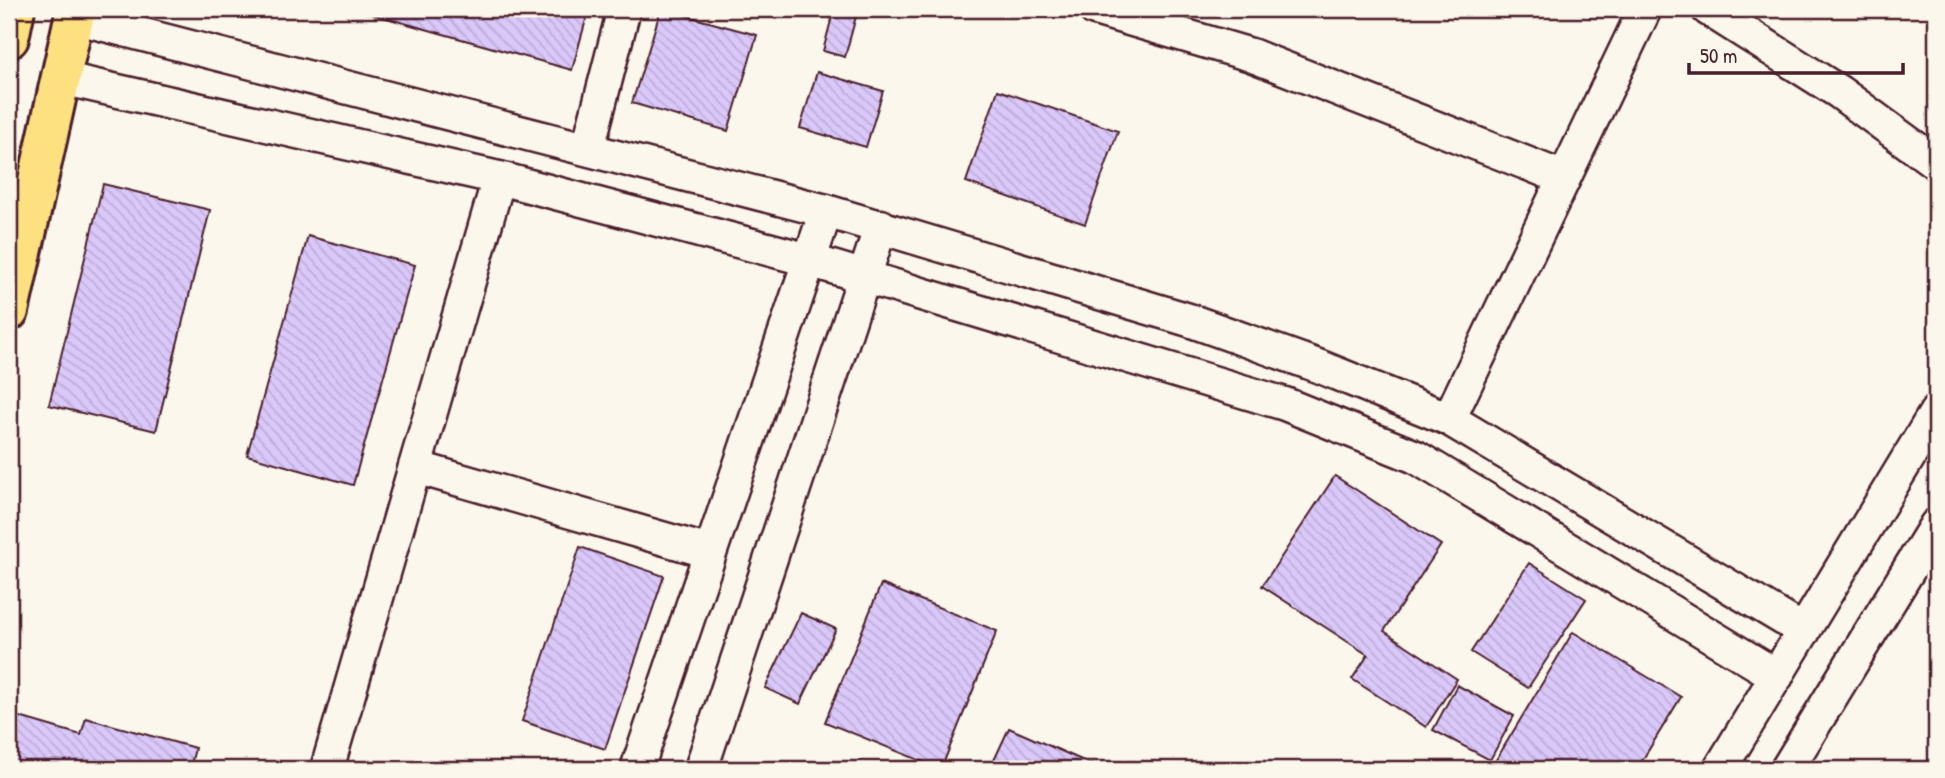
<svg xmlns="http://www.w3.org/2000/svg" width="1945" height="778" viewBox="0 0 1945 778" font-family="'Patrick Hand',sans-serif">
<defs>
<pattern id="building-back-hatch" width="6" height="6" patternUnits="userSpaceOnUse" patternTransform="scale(1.75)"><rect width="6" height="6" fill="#dac8fa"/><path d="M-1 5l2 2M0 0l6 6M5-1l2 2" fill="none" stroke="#bdabd6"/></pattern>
</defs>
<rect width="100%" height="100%" fill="#fbf7ec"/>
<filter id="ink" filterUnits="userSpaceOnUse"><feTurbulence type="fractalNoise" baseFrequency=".0143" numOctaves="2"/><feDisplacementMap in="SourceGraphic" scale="14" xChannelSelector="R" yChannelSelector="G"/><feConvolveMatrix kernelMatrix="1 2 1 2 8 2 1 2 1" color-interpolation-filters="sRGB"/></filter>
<g filter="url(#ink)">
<g fill="url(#building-back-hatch)" stroke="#4a1f2b" stroke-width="2">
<polygon points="354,9 589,9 572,70"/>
<polygon points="661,9 757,35 728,131 632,103"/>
<polygon points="834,9 858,9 845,57 823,51"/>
<polygon points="817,72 883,91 866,147 800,128"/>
<polygon points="998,90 1118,131 1085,224 966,182"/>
<polygon points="103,184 210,210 156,431 49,405"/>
<polygon points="308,236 415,265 353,485 247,455"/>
<polygon points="1335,476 1441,545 1384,631 1457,679 1426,727 1352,679 1368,655 1262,586"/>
<polygon points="580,547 664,576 605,749 522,721"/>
<polygon points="1529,563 1586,599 1528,688 1471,652"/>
<polygon points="881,584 997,631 941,769 825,722"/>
<polygon points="801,613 836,629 800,704 765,688"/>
<polygon points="1573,632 1681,697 1637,769 1500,769 1493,765"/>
<polygon points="1457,685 1514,716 1490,760 1433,730"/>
<polygon points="9,714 81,735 86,718 195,748 190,769 9,769"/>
<polygon points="1009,728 1102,769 990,769"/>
</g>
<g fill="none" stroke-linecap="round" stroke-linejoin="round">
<defs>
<g id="street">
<polyline points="1095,9 1251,55 1564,178"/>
<polyline points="1708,9 1839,92 1936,163"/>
<polyline points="74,17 826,211 1189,320 1318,366 1449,419 1804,631"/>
<polyline points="61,78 499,178 809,260 1285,404 1416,457 1777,676"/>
<polyline points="588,148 624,9"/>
<polyline points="1449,419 1645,9"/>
<polyline points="415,467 710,552"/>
<polyline points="327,769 499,178"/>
<polyline points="637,769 826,211"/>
<polyline points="701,769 881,226"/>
<polyline points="1720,769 1936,412"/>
<polyline points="1787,769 1936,525"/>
</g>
<g id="primary">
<polyline points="9,38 15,9"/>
<polyline points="9,311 76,9"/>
</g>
</defs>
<use href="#street" stroke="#4a1f2b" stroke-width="37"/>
<use href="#primary" stroke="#4a1f2b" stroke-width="44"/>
<use href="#street" stroke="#fbf7ec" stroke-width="32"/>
<use href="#primary" stroke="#fde080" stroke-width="38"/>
</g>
</g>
<rect width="1945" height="778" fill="none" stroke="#fbf7ec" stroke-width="35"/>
<rect x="18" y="18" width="1910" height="743" fill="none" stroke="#4a1f2b" stroke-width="2.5" filter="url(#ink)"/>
<path d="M1689 63v10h214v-10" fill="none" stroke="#4a1f2b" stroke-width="3.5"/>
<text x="1700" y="63" font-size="21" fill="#4a1f2b" stroke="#fbf7ec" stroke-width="5" paint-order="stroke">50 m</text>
</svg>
